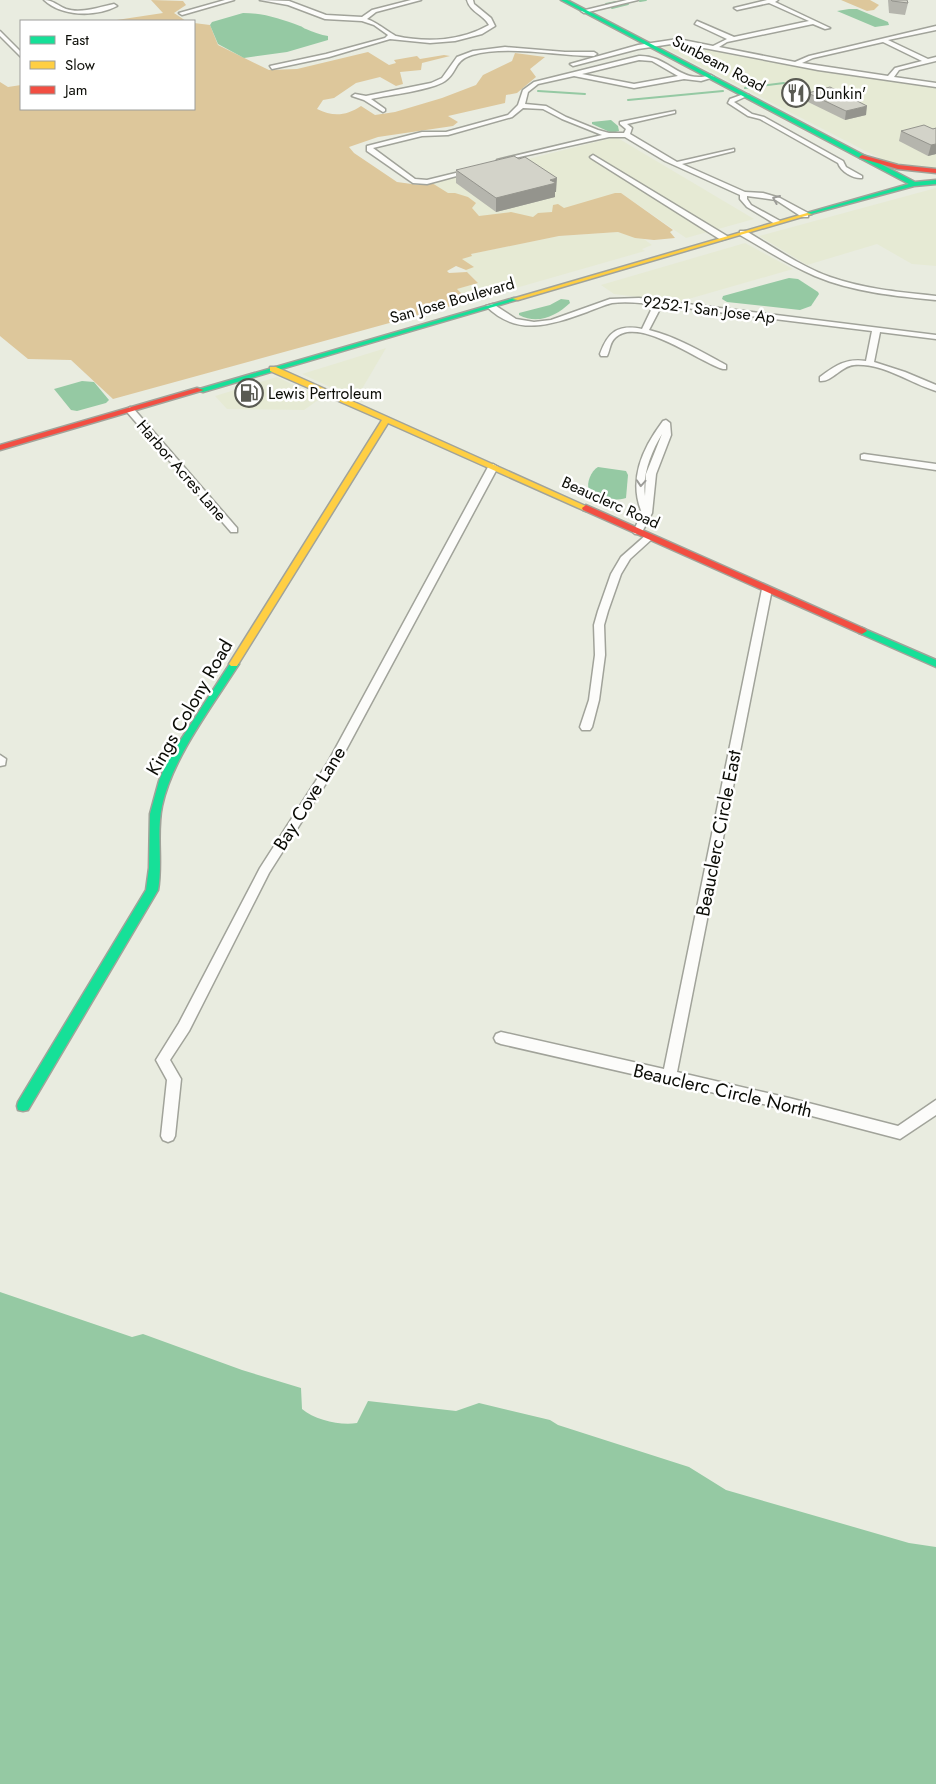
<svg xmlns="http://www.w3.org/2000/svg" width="936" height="1784" viewBox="0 0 936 1784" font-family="Jost,sans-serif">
<rect width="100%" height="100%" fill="#e9ece0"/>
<g fill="#e6ead4">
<polygon points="677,43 691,44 731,55 836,74 931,87 936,81 936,168 926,169 887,162 661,46"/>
<polygon points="616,137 754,219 686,238 621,193 533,217 479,216 432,183"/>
<polygon points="936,188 936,266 912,264 877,244 807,265 759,236"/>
<polygon points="618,232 644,239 652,245 642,249 645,251 484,297 481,294 474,297 471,294 462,294 457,289 478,283 465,270 473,267 461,259 471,256 470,254 559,236"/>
<polygon points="745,243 793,269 678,302 614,294 601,285"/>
<polygon points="386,348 356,399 302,374"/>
<polygon points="277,377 321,398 304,410 227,409 215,396"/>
</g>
<g fill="#ddc79b">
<polygon points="151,0 183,1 186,5 174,13 186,21 110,21 163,13"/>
<polygon points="841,0 870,0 879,5 874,10 867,11"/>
<path d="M 194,23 L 210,25 L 218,45 L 269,70 L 297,69 L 368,52 L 389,65 L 396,63 L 394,60 L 417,56 L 420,59 L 444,55 L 450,56 L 422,63 L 421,70 L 400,72 L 403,84 L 396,86 L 380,77 L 356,83 L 334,98 L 323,100 L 317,109 C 333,117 346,116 361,106 L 375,115 L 395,112 L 442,98 L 476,85 L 483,75 L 512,61 L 515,53 L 545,57 L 530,69 L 536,77 L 517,93 L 506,95 L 505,103 L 448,116 L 458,122 L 453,126 L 378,137 L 349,147 L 354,153 L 397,182 L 419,185 L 432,183 L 448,193 L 455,193 L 468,197 L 476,203 L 472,208 L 479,216 L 511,212 L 533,217 L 538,213 L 552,212 L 553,205 L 558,204 L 564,208 L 615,193 L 621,193 L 673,230 L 670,232 L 675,238 L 654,240 L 635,238 L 618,232 L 559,236 L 471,254 L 472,256 L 462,259 L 474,267 L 466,270 L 456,266 L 447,271 L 449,273 L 467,272 L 478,283 L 457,289 L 462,294 L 471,294 L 474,296 L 481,294 L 484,297 L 113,399 L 71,360 L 28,359 L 0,336 L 0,82 L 8,87 L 21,85 L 21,109 L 194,109 Z"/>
</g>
<g fill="#95c9a3">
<polygon points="849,9 857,9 888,22 889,25 875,27 837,11"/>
<path d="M 243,13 C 264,13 281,19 300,26 C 302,26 304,29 306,29 C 313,32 321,35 328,36 L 328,40 L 287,52 L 244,58 L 218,44 L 210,25 L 212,22 Z"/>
<polygon points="611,120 618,126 619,131 612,133 592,124 592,122"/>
<polygon points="789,278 798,279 818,292 819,294 811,306 800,310 727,302 722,299 723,296"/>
<path d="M 561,299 L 569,300 L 570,303 C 556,316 538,325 519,315 L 519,313 L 550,305 Z"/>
<polygon points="82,381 94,382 109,400 106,403 77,411 71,410 54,389"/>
<path d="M 598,467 L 626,471 L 628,475 L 626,498 C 612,502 601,498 589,490 C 586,483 591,471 598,467 Z"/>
<path d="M 0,1292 L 132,1337 L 143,1334 L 242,1370 L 301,1388 L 302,1409 C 315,1420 341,1426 357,1423 L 368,1401 L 456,1411 L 479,1403 L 550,1420 L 558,1425 L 689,1467 L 726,1490 L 909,1543 L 936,1547 L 936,1784 L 0,1784 Z"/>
</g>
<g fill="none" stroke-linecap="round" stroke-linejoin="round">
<g stroke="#95c9a3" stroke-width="2">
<polyline points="640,1 646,0"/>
<polyline points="606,4 616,2"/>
<polyline points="612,8 628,4"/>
<polyline points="745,88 784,83"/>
<polyline points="538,91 585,94"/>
<polyline points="628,100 723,91"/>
</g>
<defs>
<g id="street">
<path d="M 44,0 C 53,0 58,6 66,9 C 81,14 99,7 114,4 L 117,6 C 96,17 62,17 44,0 Z"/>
<polygon points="225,0 234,0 182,15 179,13"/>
<path d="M 260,0 L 289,1 L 326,15 L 362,17 L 372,10 L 411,0 L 421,0 L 376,12 L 367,19 C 376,22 393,35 396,36 C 427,43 461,41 489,25 C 484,15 470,12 467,0 L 473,0 L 474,4 L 491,18 L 495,26 L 482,34 L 455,41 L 430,43 L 390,39 L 329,57 L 272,69 L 270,66 L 326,54 L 385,38 L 388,35 L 374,25 L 362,21 L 325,19 L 288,5 Z"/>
<polygon points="627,0 638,0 584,13 581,11"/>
<path d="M 767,0 L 778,0 L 775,2 L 830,28 L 825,29 L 813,24 L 727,42 L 719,47 L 795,62 L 809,56 L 936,26 L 936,30 L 888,40 L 928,59 L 936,57 L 936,61 L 899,70 L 894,77 L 936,83 L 936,87 L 818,70 L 678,43 L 638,49 L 573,66 L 570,64 L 638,45 L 678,39 L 713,46 L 727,39 L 695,24 L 697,21 L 734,37 L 809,21 L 769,3 L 737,10 L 734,8 ZM 883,42 L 922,61 L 895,68 L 888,76 L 802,63 L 813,58 Z"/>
<polygon points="0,31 21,52 21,57 0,36"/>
<path d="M 505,47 L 565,52 L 594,52 L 597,54 L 594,56 C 557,56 506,45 472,55 C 453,61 458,72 445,81 C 432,90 389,95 371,99 L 385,109 L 385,111 L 383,112 L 364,100 L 352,96 L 355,94 L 366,96 L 431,83 L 442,78 L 457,57 L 473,51 Z"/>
<path d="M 639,56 C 669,55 680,85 711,75 L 714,77 L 701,81 L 684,79 L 634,88 L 574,76 L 538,84 L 528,92 L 525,104 L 546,106 L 566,117 L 598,130 L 609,133 L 624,133 L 626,129 L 620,124 L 620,122 L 675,111 L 675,113 L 627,124 L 632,128 L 630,134 L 677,162 L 734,149 L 734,151 L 682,164 L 745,192 L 763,193 L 780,198 L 808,213 L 808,217 L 802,217 L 776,200 L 747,196 L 747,199 L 751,205 L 782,222 L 775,224 L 747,207 L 740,199 L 740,195 L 665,161 L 625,137 L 609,137 L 497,162 L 497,160 L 602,135 L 562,119 L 543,109 L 523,108 L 512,117 L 448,135 L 422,136 L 373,148 L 415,179 L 427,180 L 472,169 L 475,171 L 427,184 L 413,183 L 367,151 L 367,146 L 422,132 L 446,132 L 508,115 L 518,105 L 523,90 L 534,82 ZM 639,60 L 652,61 L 678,76 L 634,84 L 582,74 Z"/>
<path d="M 744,94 L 749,95 L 734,102 L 752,114 L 764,117 L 843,161 L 846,167 L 862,176 L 862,178 C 854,179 841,172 838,163 L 760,119 L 748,116 L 728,103 L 730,99 Z"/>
<polygon points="593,155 727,236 728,238 721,240 591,158 590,157"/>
<path d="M 740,231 L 746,231 C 773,247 800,266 830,277 C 864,289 900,292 936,296 L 936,300 C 895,296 853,292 815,276 C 789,265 765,249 740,235 Z"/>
<path d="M 639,298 L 936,335 L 936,339 L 880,332 L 874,362 L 905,372 L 936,385 L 936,391 C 909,383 884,363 854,365 C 841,366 832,382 820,381 L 820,377 C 835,366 846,358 866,361 L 872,331 L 662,305 L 649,330 C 677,337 702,352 726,365 L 726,369 L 723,369 C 699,362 638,315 615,338 C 610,342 610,350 607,356 L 601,356 L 600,354 C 608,332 618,324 642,329 L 654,304 C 641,303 626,301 612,303 C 604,305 595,309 587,312 C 551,325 517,337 486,306 L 493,304 L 516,319 L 534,322 L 551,320 L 610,299 Z"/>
<polygon points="130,407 133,408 237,528 237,532 231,532 127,412 126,410"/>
<path d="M 666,420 L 670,423 L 671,435 L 656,474 L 652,513 L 641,534 L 635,534 L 633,532 L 642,513 C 628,480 642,449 663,421 ZM 662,434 L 646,474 L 645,496 C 642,475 651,452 662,434 Z"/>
<polygon points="864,454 936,464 936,470 861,459 861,455"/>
<polygon points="493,464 498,467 339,763 269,873 189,1031 170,1060 181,1079 175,1136 173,1140 168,1142 163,1140 161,1136 167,1080 156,1060 179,1023 260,868 328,762 488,467"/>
<polygon points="649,534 654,537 652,539 630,559 621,574 608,611 604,625 605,655 599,700 592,727 590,730 582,730 580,727 589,700 595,655 594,625 598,611 611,574 621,557 646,535"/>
<polygon points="767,586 772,589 677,1072 789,1098 898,1126 936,1100 936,1115 900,1139 789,1110 501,1044 496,1042 494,1038 496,1034 501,1032 664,1069 762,589"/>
<polygon points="0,755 6,759 5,765 0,766"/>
</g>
<g id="fast">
<polygon points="561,0 567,0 915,182 936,180 936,184 914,186 807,215 807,213 909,184"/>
<polygon points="514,298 520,299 203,392 196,390"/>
<polygon points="862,628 936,660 936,667 859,633 857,631"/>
<path d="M 234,661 L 239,664 C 213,705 172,758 162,806 C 156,834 163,862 158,890 L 28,1110 L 23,1111 L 18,1110 L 17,1106 L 18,1102 L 146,890 L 149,868 L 150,814 L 159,781 L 167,761 L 231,662 Z"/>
</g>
<g id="slow">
<polygon points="807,213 812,214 518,300 512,299"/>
<polygon points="270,367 276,367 590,508 586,511 583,510 388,423 237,666 231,666 229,664 382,420 270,371"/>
</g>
<g id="jam">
<polygon points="862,155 898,165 936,169 936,173 898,169 860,158 859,157"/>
<polygon points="197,388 204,390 0,450 0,445"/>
<polygon points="586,505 865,629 867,631 862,634 859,633 583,510 582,508"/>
</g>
</defs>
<use href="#street" stroke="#a1a39a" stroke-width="3"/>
<use href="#fast" stroke="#a1a39a" stroke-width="3"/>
<use href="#slow" stroke="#a1a39a" stroke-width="3"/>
<use href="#jam" stroke="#a1a39a" stroke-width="3"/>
<use href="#street" fill="#fcfcfa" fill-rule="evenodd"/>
<use href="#fast" fill="#16e098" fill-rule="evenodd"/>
<use href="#slow" fill="#ffcf43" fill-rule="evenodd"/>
<use href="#jam" fill="#f24e42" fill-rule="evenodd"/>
</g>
<g fill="#b5b5ad">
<polygon points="888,0 907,0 908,3 905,15 889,13"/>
<polygon points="808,93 866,115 845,120 806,101"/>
<polygon points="936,128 936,154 928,156 899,141 901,131"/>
<polygon points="456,170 556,192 555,192 555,197 496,212 456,183"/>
</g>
<g fill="#94948d">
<polygon points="867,106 866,115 845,120 846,111"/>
<polygon points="936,144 936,154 928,156 931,145"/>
<polygon points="557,178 556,192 555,192 555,197 496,212 496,198"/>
</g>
<g fill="#d3d3c9" stroke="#94948d">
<polygon points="891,0 907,0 908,3 892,1"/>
<polygon points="830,87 867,106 846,111 808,93"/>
<polygon points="924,125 933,129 936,128 936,144 931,145 901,131"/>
<polygon points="514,156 519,159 525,157 557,178 550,180 556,183 496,198 456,170"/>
</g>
<defs><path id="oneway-chevron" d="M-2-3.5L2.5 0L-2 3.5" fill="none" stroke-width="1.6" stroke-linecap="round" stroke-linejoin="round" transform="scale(1.25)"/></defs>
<g stroke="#9c9c98">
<use href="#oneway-chevron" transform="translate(776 199) rotate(-157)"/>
<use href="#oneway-chevron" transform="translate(641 483) rotate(94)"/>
</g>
<defs>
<symbol id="restaurant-ring" viewBox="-11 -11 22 22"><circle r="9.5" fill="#fff" stroke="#595a52" stroke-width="1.5"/><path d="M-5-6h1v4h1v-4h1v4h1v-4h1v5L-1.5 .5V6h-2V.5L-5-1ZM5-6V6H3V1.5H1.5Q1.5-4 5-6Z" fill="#595a52"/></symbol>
<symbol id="fuel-ring" viewBox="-11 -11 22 22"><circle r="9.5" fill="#fff" stroke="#595a52" stroke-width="1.5"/><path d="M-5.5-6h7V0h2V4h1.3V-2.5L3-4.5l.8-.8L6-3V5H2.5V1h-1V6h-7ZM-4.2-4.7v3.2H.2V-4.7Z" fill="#595a52"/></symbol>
</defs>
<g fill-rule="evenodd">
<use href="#restaurant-ring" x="780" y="77" width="32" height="32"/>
<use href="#fuel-ring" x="233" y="377" width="32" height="32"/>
</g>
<g text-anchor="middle" stroke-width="5" stroke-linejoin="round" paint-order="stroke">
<g font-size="16" fill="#0b0c06" stroke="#fff">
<text transform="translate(719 63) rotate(28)" y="6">Sunbeam Road</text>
<text transform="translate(452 300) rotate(-16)" y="6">San Jose Boulevard</text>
<text transform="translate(709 309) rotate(7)" y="6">9252-1 San Jose Ap</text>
<text transform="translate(182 470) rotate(49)" y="6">Harbor Acres Lane</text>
<text transform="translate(611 502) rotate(24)" y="6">Beauclerc Road</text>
</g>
<g font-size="16" fill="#0b0c06" stroke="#fff" text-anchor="start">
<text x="815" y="99">Dunkin'</text>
<text x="268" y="399">Lewis Pertroleum</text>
</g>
<g font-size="19" fill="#0b0c06" stroke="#fff">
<text transform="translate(189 707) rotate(-60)" y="7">Kings Colony Road</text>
<text transform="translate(309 798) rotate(-58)" y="7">Bay Cove Lane</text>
<text transform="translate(718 833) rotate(-79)" y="7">Beauclerc Circle East</text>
<text transform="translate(723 1090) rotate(13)" y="7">Beauclerc Circle North</text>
</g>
</g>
<rect x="20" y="20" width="175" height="90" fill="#ffffff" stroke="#9d9e9b"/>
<rect x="30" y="36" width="25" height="8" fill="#16e098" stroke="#9d9e9b"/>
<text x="65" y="45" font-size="15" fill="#0b0c06">Fast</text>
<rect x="30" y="61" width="25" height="8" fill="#ffcf43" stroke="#9d9e9b"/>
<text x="65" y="70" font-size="15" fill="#0b0c06">Slow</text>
<rect x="30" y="86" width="25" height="8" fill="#f24e42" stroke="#9d9e9b"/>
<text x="65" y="95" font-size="15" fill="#0b0c06">Jam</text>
</svg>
